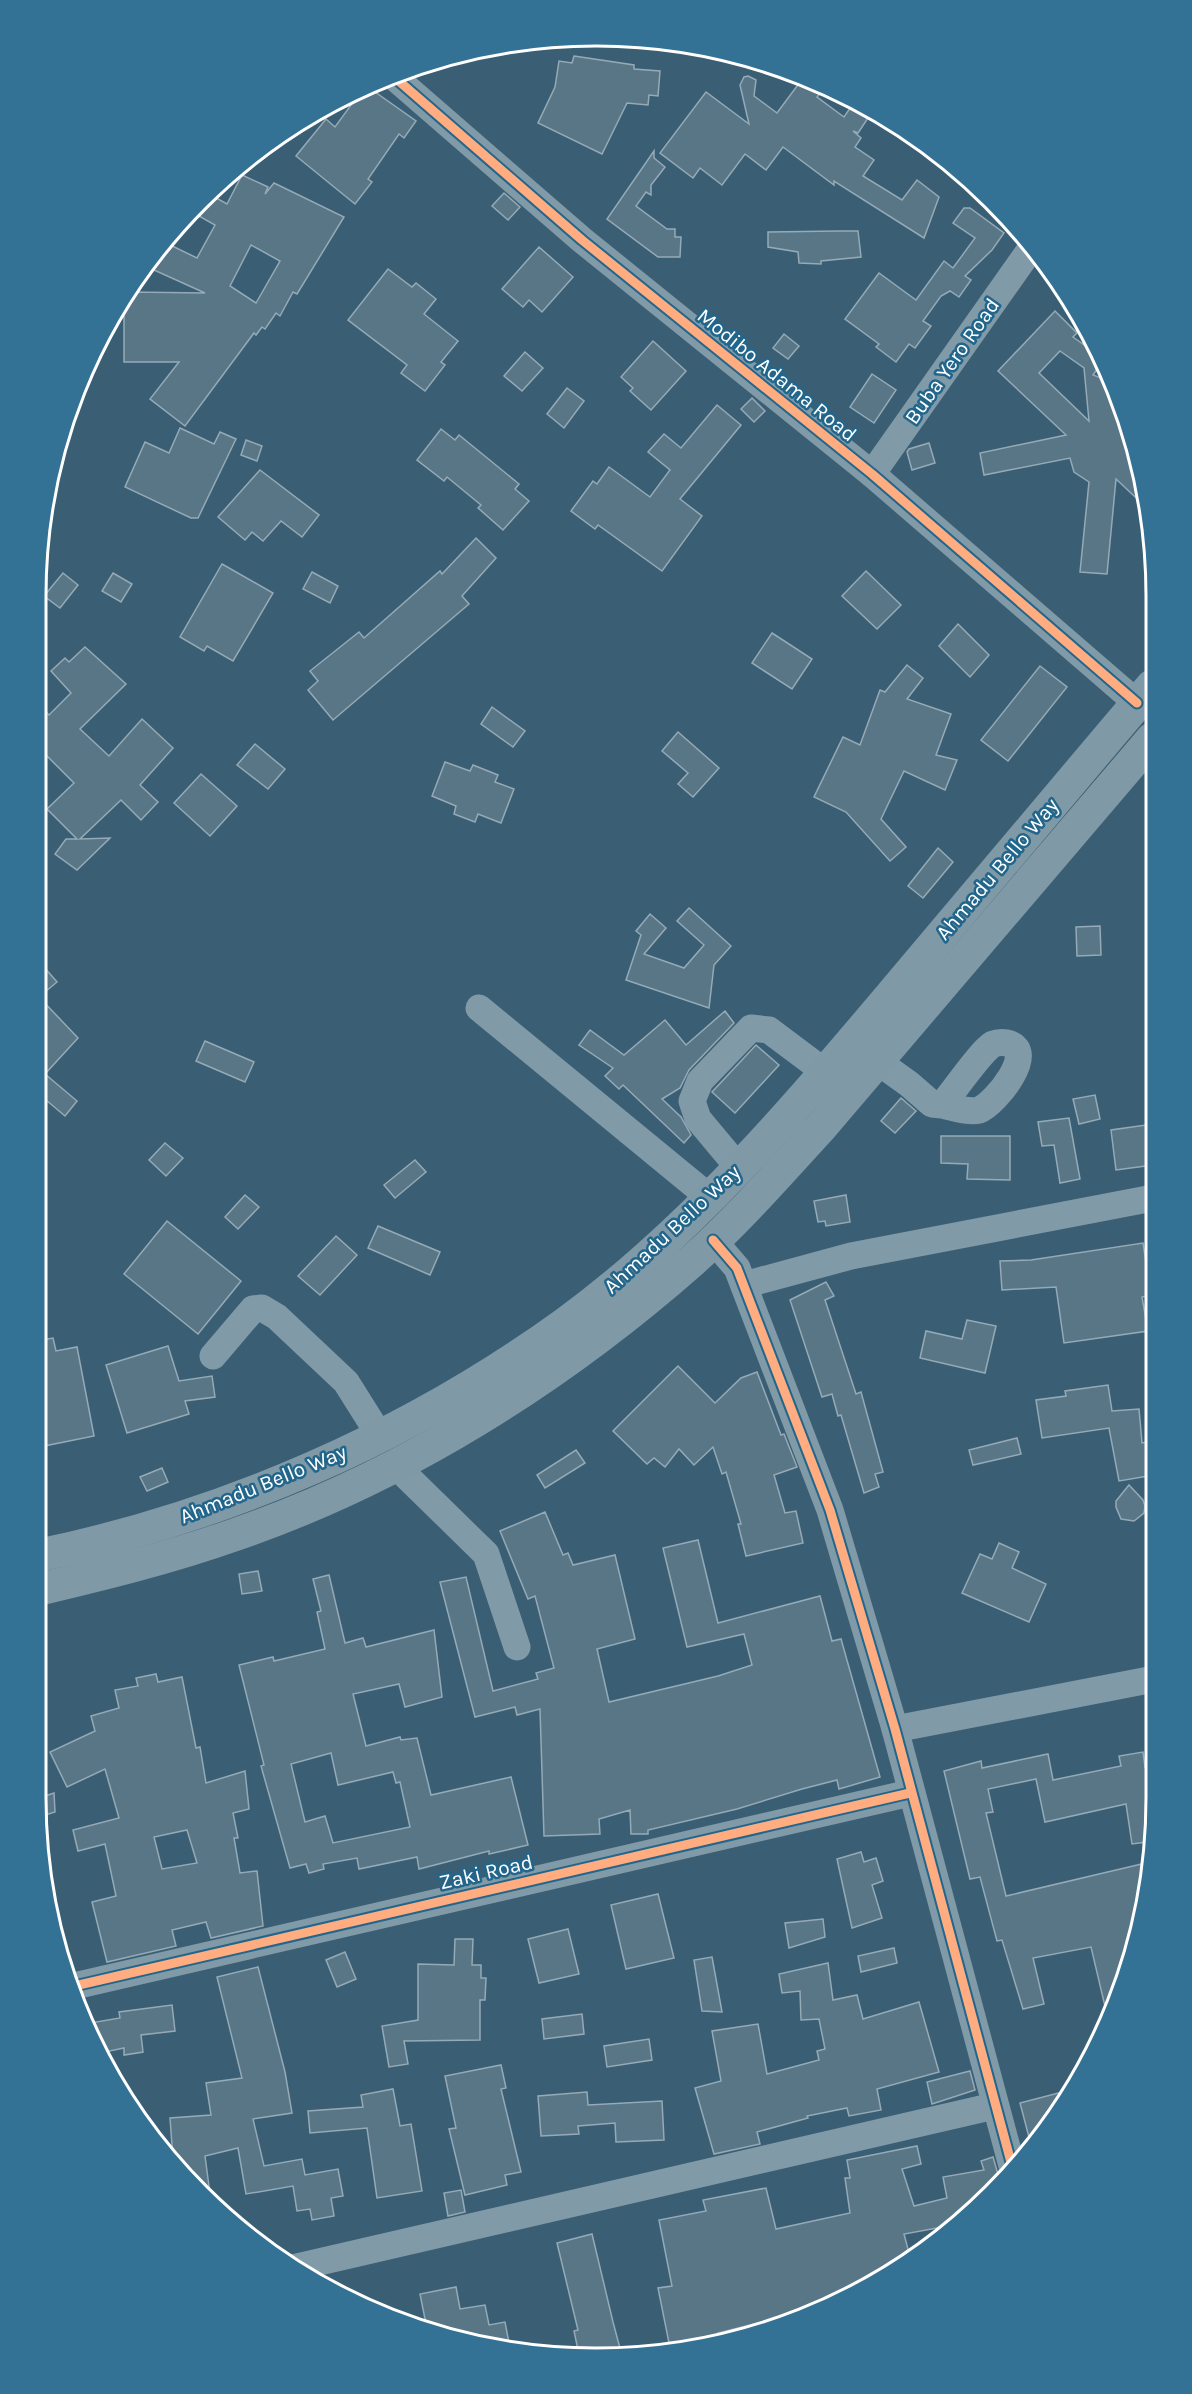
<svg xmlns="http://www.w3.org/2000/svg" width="1192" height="2394" viewBox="0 0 1192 2394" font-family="Karla,sans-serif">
<rect width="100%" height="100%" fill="#3a5f74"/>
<g fill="#587686" stroke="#95aab6" stroke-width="1.5" fill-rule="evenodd">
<polygon points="574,56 634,65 634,69 660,71 658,96 649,95 648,105 627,103 602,154 538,123 555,87 559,61 572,63"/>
<polygon points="748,76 756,80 754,96 777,113 803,78 825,87 817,97 844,117 855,101 872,112 858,133 853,131 861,138 855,147 874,160 863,176 902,200 917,180 939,197 924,238 834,181 834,185 783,147 766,170 745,154 722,185 700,168 693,178 660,153 706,92 749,124 740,85 744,77"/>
<polygon points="368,87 416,121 404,138 399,134 368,179 372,182 355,204 296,156 326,119 335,127 362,90"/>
<polygon points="654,151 654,158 665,167 651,185 651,195 646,192 636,206 667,229 675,229 675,237 681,237 680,257 658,257 607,219"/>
<path d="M 242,175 L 268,187 L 265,194 L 274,183 L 344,217 L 297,294 L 293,292 L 280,316 L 276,313 L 265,329 L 262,327 L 256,335 L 254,333 L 185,426 L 150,399 L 179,362 L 124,362 L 124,299 L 129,292 L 205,293 L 145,266 L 164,242 L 197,258 L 215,225 L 192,212 L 209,194 L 227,204 ZM 251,245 L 280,261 L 256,303 L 230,286 Z"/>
<polygon points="504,193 520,207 508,220 492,206"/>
<polygon points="964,208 970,208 1004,233 992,250 965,276 971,280 959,297 950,291 941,296 923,321 931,326 915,348 909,344 896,362 876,347 879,344 845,319 879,273 916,300 944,261 953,268 975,238 953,223"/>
<polygon points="839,231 858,231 861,257 821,261 821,264 799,263 798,252 768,247 768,232"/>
<polygon points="539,247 573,277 542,312 529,300 523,307 502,289"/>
<polygon points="388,269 412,287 416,283 436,299 424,314 458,341 441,362 445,365 425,391 401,373 407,365 348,320"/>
<path d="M 1055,311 L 1077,333 L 1073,337 L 1098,355 L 1102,362 L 1093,375 L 1114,383 L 1147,508 L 1116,479 L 1107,574 L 1080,572 L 1089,482 L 1074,472 L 1070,458 L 984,475 L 980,453 L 1066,435 L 998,371 ZM 1060,351 L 1084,368 L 1089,421 L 1039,373 Z"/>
<polygon points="784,334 799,346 788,359 773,348"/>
<polygon points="653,341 686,371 651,410 630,391 633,388 621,377"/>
<polygon points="525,352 543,368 522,391 504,376"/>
<polygon points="872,374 896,390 874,423 850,407"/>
<polygon points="567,388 584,401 564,428 547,414"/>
<polygon points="752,398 765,411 754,422 741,409"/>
<polygon points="717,405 741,425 680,499 702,516 662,571 598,525 595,529 571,511 593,481 597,484 609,467 650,497 670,470 648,452 664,434 681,448"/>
<polygon points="180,428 214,444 220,432 236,439 198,518 191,518 125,487 145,442 169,453"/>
<polygon points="441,429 455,440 459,435 519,484 515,489 529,501 503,530 478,508 481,505 447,477 444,481 417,460"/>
<polygon points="246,440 262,446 257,461 241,455"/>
<polygon points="929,443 935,463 912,470 907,452 909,449"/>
<polygon points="260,470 319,515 302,537 281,521 263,541 252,532 245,540 218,517"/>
<polygon points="476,538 496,558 462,596 469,604 333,720 308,690 318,681 310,671 359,632 364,638 440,571 442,574"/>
<polygon points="222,564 273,593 233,661 207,646 204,651 180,637"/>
<polygon points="866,571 901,605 877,629 842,596"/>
<polygon points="312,572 338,586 330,603 303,589"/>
<polygon points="63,573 78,585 60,608 44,596"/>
<polygon points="113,573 132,584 121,602 102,591"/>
<polygon points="958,624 989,655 970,677 939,646"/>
<polygon points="772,633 812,659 792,689 752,663"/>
<polygon points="85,647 126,684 80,729 109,756 142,719 173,748 140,785 158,802 141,820 121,800 80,839 110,838 77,870 55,854 66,839 77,839 47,809 74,783 37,746 37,703 49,715 71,693 51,671 65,658 69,662"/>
<polygon points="907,665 923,678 907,699 951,714 936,755 957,760 945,790 904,771 881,819 906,847 890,861 846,812 814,797 843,737 860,745 880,690 885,692"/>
<polygon points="1040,666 1067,687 1008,761 981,740"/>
<polygon points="492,707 525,731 513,747 481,724"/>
<polygon points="678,732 719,768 693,797 678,784 688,773 662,751"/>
<polygon points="255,744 285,769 268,789 237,765"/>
<polygon points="445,762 470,771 473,765 498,775 495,782 514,789 501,823 478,814 475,822 454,814 456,806 432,796"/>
<polygon points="201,774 237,806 210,836 174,803"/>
<polygon points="938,848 953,862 923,898 908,886"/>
<polygon points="689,908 731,946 714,965 709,1008 626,980 641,935 636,931 650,914 666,928 644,954 684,968 704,945 677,921"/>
<polygon points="1100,926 1101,955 1077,956 1076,927"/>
<polygon points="37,959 57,982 39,997 78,1038 45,1074 77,1101 65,1116 46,1100 37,1111"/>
<polygon points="725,1011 734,1023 689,1070 680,1088 662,1099 681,1117 691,1135 684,1143 623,1085 619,1089 605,1076 613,1068 579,1045 590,1030 624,1055 665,1020 686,1045"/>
<polygon points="205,1041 254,1062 245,1082 196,1061"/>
<polygon points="756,1045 779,1065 735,1113 712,1092"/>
<polygon points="1095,1095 1100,1119 1079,1124 1073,1099"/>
<polygon points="901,1098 916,1111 895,1133 881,1121"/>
<polygon points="1069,1118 1080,1179 1060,1183 1054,1145 1042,1146 1038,1122"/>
<polygon points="1153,1124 1153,1165 1116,1170 1111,1130"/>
<polygon points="941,1136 1010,1136 1010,1180 967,1179 968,1164 941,1163"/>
<polygon points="165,1143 183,1158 166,1176 149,1160"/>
<polygon points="415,1160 426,1172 395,1198 384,1185"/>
<polygon points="245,1195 259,1207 238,1229 225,1217"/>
<polygon points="846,1195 850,1222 826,1226 825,1221 818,1222 814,1201"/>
<polygon points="167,1221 241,1281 198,1334 124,1274"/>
<polygon points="378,1226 440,1252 430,1275 368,1248"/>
<polygon points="336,1236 357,1255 320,1295 298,1276"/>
<polygon points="1143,1243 1151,1295 1142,1297 1148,1331 1064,1343 1056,1287 1002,1290 1000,1261 1031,1260"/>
<polygon points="826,1282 834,1296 825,1300 856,1394 861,1392 883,1472 875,1474 879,1487 864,1493 841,1415 838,1416 832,1394 822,1397 790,1300"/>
<polygon points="967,1320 996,1326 985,1373 920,1358 926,1331 962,1339"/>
<polygon points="53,1338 56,1351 77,1347 94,1436 44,1446 36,1407 36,1341"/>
<polygon points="168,1346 179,1381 212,1376 215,1397 185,1401 189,1414 127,1433 106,1365"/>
<polygon points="678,1366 715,1403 741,1378 757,1372 781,1435 784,1434 797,1467 774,1475 785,1513 796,1511 803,1543 746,1556 738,1524 741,1524 726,1472 722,1474 713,1447 694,1465 679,1449 665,1467 654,1458 647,1464 613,1431"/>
<polygon points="1108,1385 1112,1411 1139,1409 1142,1443 1154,1441 1154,1475 1119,1481 1109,1428 1042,1438 1036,1400 1066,1396 1065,1391"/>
<polygon points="1017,1438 1021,1454 973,1465 969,1450"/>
<polygon points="576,1450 585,1463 545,1488 537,1475"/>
<polygon points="162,1468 168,1482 147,1491 140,1477"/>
<polygon points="1129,1485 1143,1500 1145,1506 1144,1513 1134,1521 1121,1519 1116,1507 1116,1501"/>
<polygon points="545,1512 563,1555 568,1553 573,1565 615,1555 635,1639 597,1649 609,1702 718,1676 752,1665 744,1634 687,1647 663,1548 698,1540 718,1623 820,1596 832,1641 841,1639 880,1777 839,1789 837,1780 802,1789 737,1809 648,1830 648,1834 631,1834 630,1810 599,1819 600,1834 544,1836 540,1709 517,1715 515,1707 475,1717 440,1582 466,1577 493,1691 538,1679 536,1673 554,1668 535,1596 528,1599 500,1531"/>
<polygon points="999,1543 1019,1552 1012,1568 1046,1584 1029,1622 962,1593 980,1554 992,1559"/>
<polygon points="258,1571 262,1591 242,1594 239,1574"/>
<path d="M 329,1575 L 345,1643 L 363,1638 L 366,1647 L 434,1630 L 442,1697 L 405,1707 L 399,1684 L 353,1694 L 366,1746 L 400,1737 L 401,1740 L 417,1738 L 431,1795 L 511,1777 L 528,1845 L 489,1854 L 489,1851 L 419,1869 L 417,1857 L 359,1869 L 357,1858 L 323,1864 L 324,1869 L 309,1873 L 306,1864 L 290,1868 L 261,1766 L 264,1765 L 239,1665 L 273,1657 L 274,1661 L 325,1649 L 317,1612 L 321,1611 L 313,1579 ZM 331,1753 L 338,1785 L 393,1772 L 396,1783 L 400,1782 L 410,1827 L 333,1843 L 325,1816 L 305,1822 L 291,1764 Z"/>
<path d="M 156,1674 L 158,1682 L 182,1677 L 196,1748 L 200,1747 L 206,1783 L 245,1771 L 249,1809 L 233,1813 L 238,1838 L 234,1838 L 240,1873 L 257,1871 L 263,1926 L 211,1938 L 206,1922 L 172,1930 L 176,1946 L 107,1962 L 92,1902 L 116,1896 L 105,1844 L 78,1851 L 73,1830 L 119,1818 L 105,1769 L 67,1787 L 50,1752 L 95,1731 L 91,1716 L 119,1708 L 115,1690 L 138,1686 L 136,1678 ZM 187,1830 L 197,1863 L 162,1869 L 154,1837 Z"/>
<polygon points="1143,1752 1145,1767 1155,1765 1154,1841 1132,1844 1126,1804 1045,1822 1036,1779 988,1789 993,1812 986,1813 1006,1896 1150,1862 1137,1943 1108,2019 1091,1947 1033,1958 1044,2004 1023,2009 1002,1940 997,1941 980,1877 970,1879 944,1771 981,1761 982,1768 1048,1754 1053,1780 1121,1766 1119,1756"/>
<polygon points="54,1793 55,1812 39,1817 36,1799"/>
<polygon points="861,1852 864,1862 876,1858 883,1881 872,1885 882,1918 852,1928 837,1859"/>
<polygon points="658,1894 674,1958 626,1969 611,1905"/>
<polygon points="823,1919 825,1937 789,1948 785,1923"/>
<polygon points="568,1929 579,1974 539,1983 528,1939"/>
<polygon points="455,1939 473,1939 472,1965 481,1965 481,1978 486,1978 485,2000 480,2000 480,2040 404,2041 408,2064 389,2067 382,2026 418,2020 418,1964 454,1965"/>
<polygon points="894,1948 897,1963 861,1972 858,1956"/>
<polygon points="345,1952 356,1979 337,1987 326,1960"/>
<polygon points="712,1957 722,2012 702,2011 694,1960"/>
<polygon points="828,1963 833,2000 857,1995 863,2019 919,2002 939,2072 877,2089 881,2110 849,2116 847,2108 807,2116 808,2118 757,2132 760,2144 714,2154 695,2088 721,2081 712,2031 758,2024 767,2074 819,2060 817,2051 825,2049 819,2019 801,2020 800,1991 782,1993 779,1974"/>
<polygon points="258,1967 285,2072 292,2113 253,2119 264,2166 302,2159 305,2175 338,2169 343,2196 331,2198 334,2216 312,2220 310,2209 297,2211 293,2186 246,2194 238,2148 205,2156 210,2194 173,2159 170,2118 211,2115 206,2083 242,2078 217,1977"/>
<polygon points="172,2005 175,2031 141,2035 143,2052 124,2055 124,2048 105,2052 90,2023 120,2018 119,2012"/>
<polygon points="582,2014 584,2034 544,2039 542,2019"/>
<polygon points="649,2039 652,2060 607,2067 604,2046"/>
<polygon points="501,2065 506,2088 501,2089 521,2172 505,2175 507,2185 465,2195 449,2129 456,2128 445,2076"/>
<polygon points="970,2071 975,2090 932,2104 927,2082"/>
<polygon points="393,2089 400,2126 411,2124 422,2191 377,2198 367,2128 310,2133 308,2111 363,2107 361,2095"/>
<polygon points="1066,2091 1048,2115 1030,2141 1020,2103"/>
<polygon points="587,2092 588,2105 662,2101 664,2140 616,2142 615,2123 578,2126 579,2134 541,2136 538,2096"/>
<polygon points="917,2146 921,2164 902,2169 914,2206 947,2198 943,2177 984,2170 981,2161 993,2157 997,2171 1003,2179 992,2194 948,2226 904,2234 909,2253 843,2300 783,2319 782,2317 718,2333 719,2338 671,2353 658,2288 672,2286 659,2220 706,2211 703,2200 766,2188 776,2229 850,2213 845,2178 850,2178 847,2160"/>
<polygon points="461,2190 465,2212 448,2216 444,2193"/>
<polygon points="592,2234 613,2322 621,2352 578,2350 574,2331 578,2330 557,2243"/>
<polygon points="456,2287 460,2309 485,2305 489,2325 505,2322 510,2348 486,2347 427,2329 420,2294"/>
</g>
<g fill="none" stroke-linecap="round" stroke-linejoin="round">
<g stroke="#819aa8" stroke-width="27">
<polyline points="393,76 582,240 872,474 1137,703"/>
<polyline points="872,474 1032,247"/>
<polyline points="479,1008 709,1197"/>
<path d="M 877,1061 L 909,1084 L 932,1104 L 942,1105 C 953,1092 981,1051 993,1044 C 998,1042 1002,1042 1007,1043 C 1039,1050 995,1104 979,1110 C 969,1113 952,1107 942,1105"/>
<polyline points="739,1168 698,1119 692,1101 700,1081 751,1028 769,1030 825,1072"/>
<polyline points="713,1240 737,1268 830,1510 895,1729 1012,2166"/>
<polyline points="744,1285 851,1256 1153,1198"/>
<polyline points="213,1356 253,1309 262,1308 277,1317 346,1382 380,1436"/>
<polyline points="394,1464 486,1554 517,1647"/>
<polyline points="895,1729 1154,1679"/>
<polyline points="70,1987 910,1793"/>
<polyline points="293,2268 994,2106"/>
</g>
<g stroke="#8099a7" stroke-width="33">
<path d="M 36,1556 C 225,1517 409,1437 566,1323 C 691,1232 794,1110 893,993 C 979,891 1065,788 1152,686"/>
<path d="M 36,1590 C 103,1574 169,1558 234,1535 C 403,1477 559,1378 692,1261 C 738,1220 780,1172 822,1126 L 1152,739"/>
</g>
<defs>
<g id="cycleway">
<polyline points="393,76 582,240 872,474 1137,703"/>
<polyline points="713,1240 737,1268 830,1510 895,1729 1012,2166"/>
<polyline points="70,1987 910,1793"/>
</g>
</defs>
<use href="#cycleway" stroke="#22668c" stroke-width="13"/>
<use href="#cycleway" stroke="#ffac80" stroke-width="9"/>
</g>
<g text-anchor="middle" stroke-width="5" stroke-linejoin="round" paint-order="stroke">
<g font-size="21" fill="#fff" stroke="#22668c">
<text transform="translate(952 361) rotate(-55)" y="7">Buba Yero Road</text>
<text transform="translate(777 375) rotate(39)" y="7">Modibo Adama Road</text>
<text transform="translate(997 869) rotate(-50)" y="7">Ahmadu Bello Way</text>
<text transform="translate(672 1229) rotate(-43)" y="7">Ahmadu Bello Way</text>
<text transform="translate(263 1484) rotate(-22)" y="7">Ahmadu Bello Way</text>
<text transform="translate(486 1872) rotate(-13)" y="7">Zaki Road</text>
</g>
</g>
<path d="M0 0H1192V2394H0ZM596 46H596A550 550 0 0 1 1146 596V1798A550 550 0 0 1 596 2348H596A550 550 0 0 1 46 1798V596A550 550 0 0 1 596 46Z" fill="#347295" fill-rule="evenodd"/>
<path fill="none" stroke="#fff" stroke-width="3" d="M596 46H596A550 550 0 0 1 1146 596V1798A550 550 0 0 1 596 2348H596A550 550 0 0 1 46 1798V596A550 550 0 0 1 596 46Z"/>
</svg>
